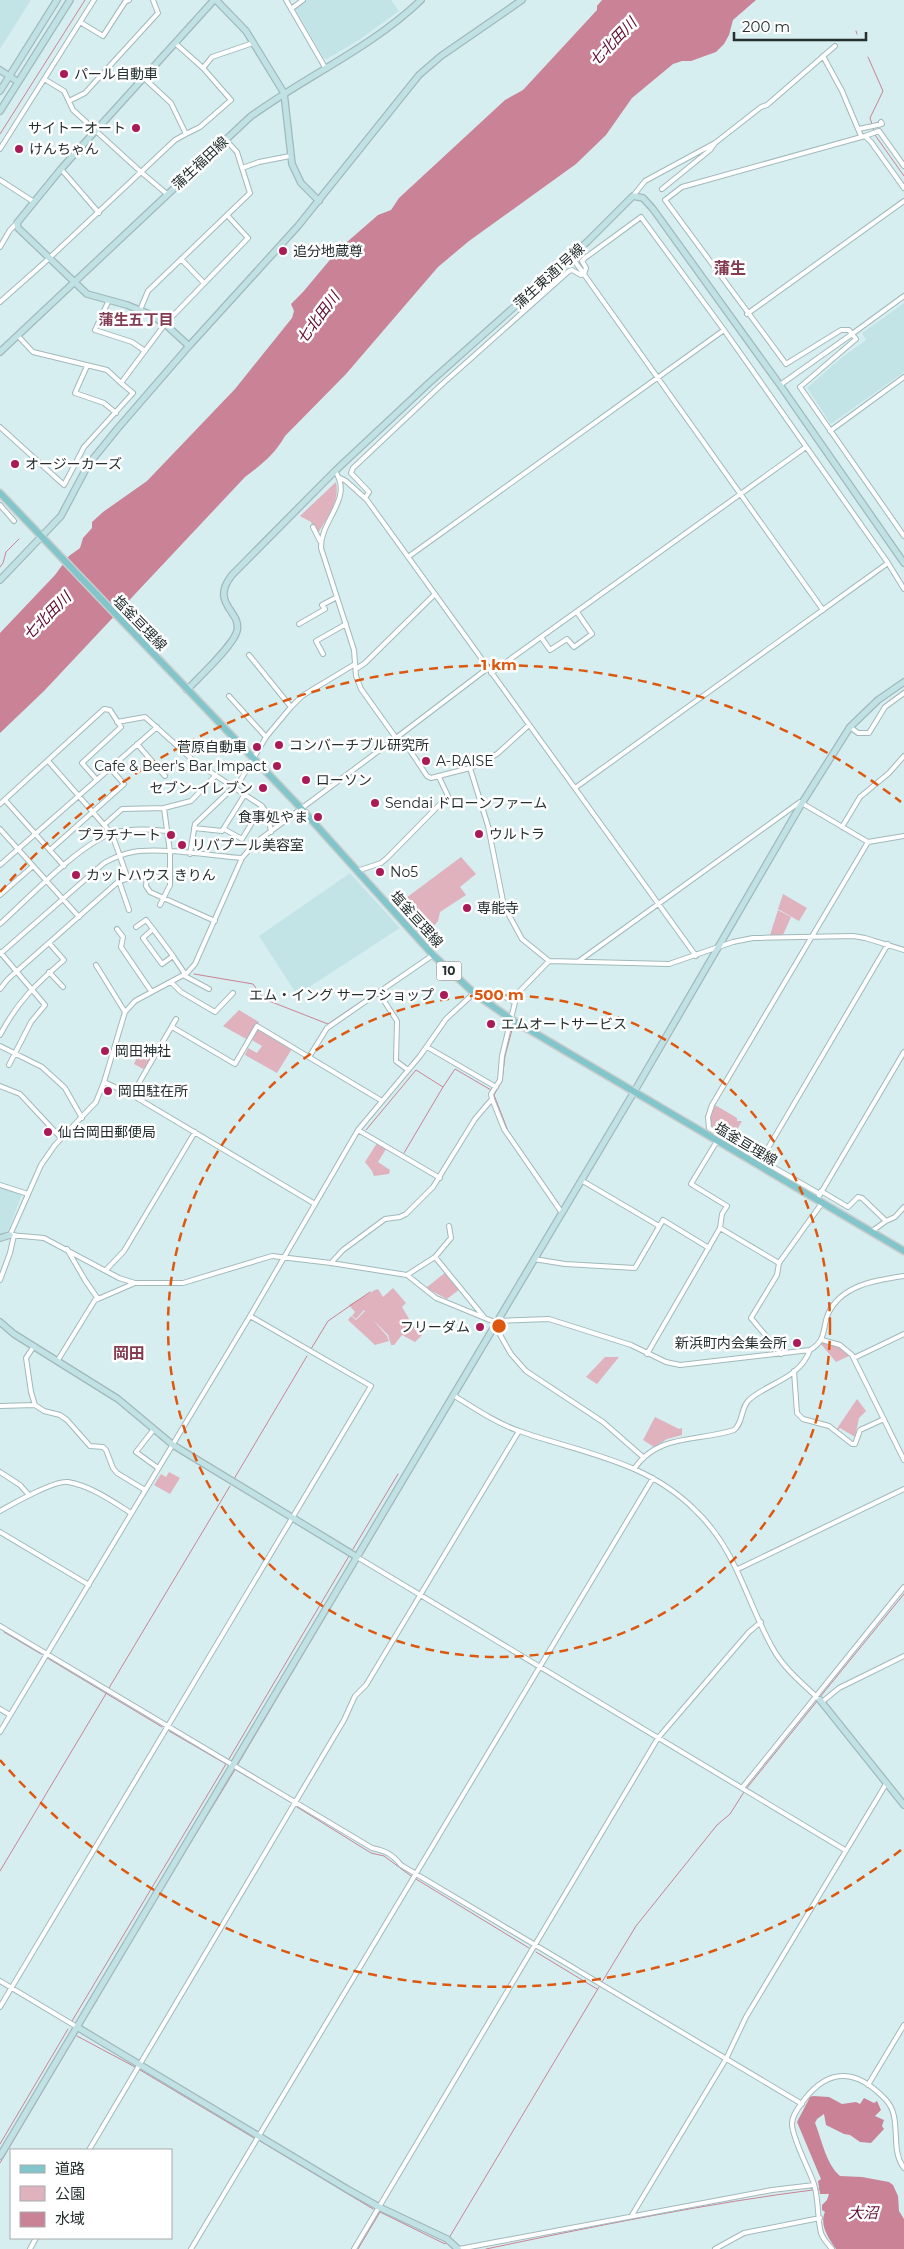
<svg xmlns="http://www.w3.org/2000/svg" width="904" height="2249" font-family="Montserrat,'Noto Sans JP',sans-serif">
  <rect width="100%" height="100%" fill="#d6eef0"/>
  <!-- built -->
  <path fill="#c3e4e7" d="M0,0H31L0,49Z
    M307,0H391L399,11L359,40L327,59L324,58L295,9Z
    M904,303V372L831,424L807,388L841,358L866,340L862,333Z
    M350,873L400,928L297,995L259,936Z
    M0,1187L22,1194L8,1231L0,1234Z"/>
  <!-- green -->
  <path fill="#dfb2bd" d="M336,482C340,503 327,517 317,535L311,522L300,516Z
    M461,857L476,874L460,887L466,895L440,912L438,921L434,926L418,915L406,898Z
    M783,894L807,908L799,921L778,909Z
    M778,910L791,917L783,935H770Z
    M239,1010L259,1022L248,1040L223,1026Z
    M259,1028L293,1047L277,1073L245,1055L248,1048L257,1053L262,1046L252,1040Z
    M142,1046L155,1053L145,1070L134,1064Z
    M715,1105L737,1118V1121H742L731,1140L711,1127V1116Z
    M377,1143L386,1149L378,1162L390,1170L389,1174L374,1176L372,1171L365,1162Z
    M446,1272L460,1289L447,1299L426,1288Z
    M393,1288L406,1303L402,1307L412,1324L422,1335L415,1342L402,1335L394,1345H391L388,1335L372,1319L387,1336L389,1341L375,1345L348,1320L351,1316L356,1320L365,1311L364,1310L356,1319L352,1316L355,1312L349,1305L375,1290L378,1289L383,1297Z
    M824,1342L841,1348L851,1355L836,1362L821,1344Z
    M605,1357H619L597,1384L586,1377Z
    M857,1399L866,1411L859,1418L855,1437L840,1428L837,1431L836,1430Z
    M655,1417L679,1429L682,1428V1435L667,1439L654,1447L643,1440Z
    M169,1472L180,1478L170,1494L154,1485L161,1474L166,1477Z"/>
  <!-- water -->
  <path fill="#ca8396" d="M602,0H756L733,20L729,35L724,44L716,52L691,61H682L673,64L632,98L606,135L576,164L469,241L438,267L346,374L285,436C275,454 261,465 245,477L44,691L0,733V633L55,575L69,556L80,548L83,538L92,528V522L103,512L147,481L235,389L292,318L294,311L291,304L303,292L339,249L378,215L391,210L399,198L505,100L523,90L597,10V6Z
    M813,2096L829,2097L842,2104L856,2102L860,2104L864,2098L874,2103L877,2101L881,2110L875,2116L884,2120L882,2126L884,2129L871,2143L860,2142L850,2135L844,2134L826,2125L824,2114L817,2119L815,2123C822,2140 826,2164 840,2176L862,2177L889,2182L893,2185L898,2196L899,2211L904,2219V2249H836C829,2239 819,2225 825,2212L822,2210V2205L827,2200L829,2194H820L818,2181L821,2179L797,2122L810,2097Z"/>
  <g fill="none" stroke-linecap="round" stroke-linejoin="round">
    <!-- stream -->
    <path stroke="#ca8396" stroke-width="1" d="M856,31L857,34
      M868,57L883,91L870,118L872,124
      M873,128L875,135L904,176
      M0,134L85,0
      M0,567L3,563L6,552L19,539
      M194,974L253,984L264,999L328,1024L397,977
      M513,1026L505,1056L502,1081L494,1095L508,1131L558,1203
      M366,1130L416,1070L443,1087L455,1069L491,1090
      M404,1153L443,1087
      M311,1349L328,1321L370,1292
      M234,1479L307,1356
      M353,1549L398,1474
      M362,1555L411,1472
      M4,1632L41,1654
      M49,1659L162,1727
      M109,1688L230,1486
      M820,1697L904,1594
      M169,1731L226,1764
      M229,1759L349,1556
      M238,1764L358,1561
      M236,1770L292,1803
      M746,1789L818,1700
      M297,1807L371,1853L384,1856L411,1876
      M0,1871L107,1692
      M416,1879L529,1948
      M152,1906L236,1768
      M536,1952L597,1989
      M602,1982L636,1926L717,1825L730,1814L744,1792
      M72,2021L226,1764
      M81,2026L97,2000
      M77,2036L135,2067
      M140,2070L254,2138
      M260,2141L373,2209
      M0,2144L68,2029
      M0,2163L77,2033
      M449,2238L599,1987
      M358,2249L380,2212L445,2244L447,2241
      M486,2249C596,2226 708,2203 820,2189"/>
    <!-- street casing -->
    <g stroke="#a2b9bb" stroke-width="6">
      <path id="street" d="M286,0L326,69
        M291,9L303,0
        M80,22L103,36L125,2L129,0
        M823,56L842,91L861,136
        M203,68L212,57L253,43
        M144,78L171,103L186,134L200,127L231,100L203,68L175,43
        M69,101L85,93L158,13L153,0
        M859,129L882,124L881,122
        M865,136L879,131L904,166
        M225,139L237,152L242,168
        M0,149L94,0
        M61,169L99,213
        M0,180L34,202
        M662,189L710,150L715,143
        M167,194L141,172L175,140L186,134
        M633,196L645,181L715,143L761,107L767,105L835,46
        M0,247L10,230L17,223
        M571,256L823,610
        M181,259L203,282
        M904,296L852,334L856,339L800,387L904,536
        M109,300L95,330L132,342L145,351
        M0,302L44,263L141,172L73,110L64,91L44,79
        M140,310L148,291L250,193L242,168L259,162L290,156
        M747,314L904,201
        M18,336L33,352L107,370L121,383
        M87,366L75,393L104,403L116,413
        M780,385L852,334L849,330H841L786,364L665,200L682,187L865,136L871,142L904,188
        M0,427L64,485L84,447L133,393L121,383L165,324L248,238L227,215
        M830,431L904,377
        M335,471C354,499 320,520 321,548L354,650L356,676L361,689L396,738L488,668
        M340,478L346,481L367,500L696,956
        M365,498L369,492L351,473L353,468L440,386L569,271L572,270L581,275L584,274L586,268L582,261L585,258L641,217L724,330L888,563L904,589
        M0,505L14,521
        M313,527L320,541
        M408,557L724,330
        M299,624L325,609L322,605L337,597
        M541,637L550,650L567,639L574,647L592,634L577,612
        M323,654L316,641L346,624
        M249,655L291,707
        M356,669L365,663L435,594
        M491,673L806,447
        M229,696L266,737
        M117,722L145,717L194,761L262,806L268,815L271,832
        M850,727L858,733H869L885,707L904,693
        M137,744L165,776
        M49,762L112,834L128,879
        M470,768L488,826L504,906L522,939L549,961L669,964L733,942L753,938L853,936L865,938L904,950
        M575,788L888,563
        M5,800L64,866
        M0,804L104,709L110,710L121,727L82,763L97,780
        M104,825L122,809L164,808
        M842,827L860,797L889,773L904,756
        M194,828L222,831L245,794
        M0,829L79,917
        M224,829L242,839L262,806
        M50,850L124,784L110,768
        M190,854L195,824L240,781L266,737L291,707L302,696L355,664
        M0,865L157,727
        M357,871L381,863L387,858L448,796L439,777
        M147,876L146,886L150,892L215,921
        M119,881L129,910
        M0,895L33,866
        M160,905L170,885V852L164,808L191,801L216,775
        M0,924C28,899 79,844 113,833C130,828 148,829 166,831
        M136,927L146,920L153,929
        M117,929L123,937L121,947L151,991
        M0,952L45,1005L31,1022L9,1065
        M0,954L104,863C113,858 122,854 133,852C161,847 213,856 242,858
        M173,956L153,929L143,938L162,964L173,956L185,974
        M549,961L517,994L502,1056L500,1080L491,1094L492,1099L504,1129L562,1213
        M579,961L800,802L868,842
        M96,965L125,1012
        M49,972L63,987
        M183,975L209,989
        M171,982L181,992L215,1012L233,993
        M0,989L8,979L119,881L138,876L170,877
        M496,992L514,1002
        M379,993L397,1021L396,1061L408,1070
        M172,1027L235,1064L257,1026L382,1101
        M0,1035C18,1001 35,985 64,960L49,943
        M0,1046L42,1067L65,1088L82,1118
        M427,1047L496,1087
        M309,1057L327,1028L433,955
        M104,1082L132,1095L315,1204
        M0,1086L20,1094L61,1138
        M132,1095L176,1019
        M358,1130L440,1178
        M761,1160L709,1128L708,1117L712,1105L868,842L904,836
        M581,1180L659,1226
        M0,1185L28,1194
        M821,1191L848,1207L858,1197L862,1198L886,1221L871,1232
        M820,1194L761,1160L888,944
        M819,1196L904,1052
        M886,1221L895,1217L904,1207
        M720,1228L779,1263
        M435,1257L484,1317
        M534,1259L565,1264L635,1268L663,1220L709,1248
        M331,1263L343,1250L385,1219L400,1217L406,1214L433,1187L475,1119L492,1099
        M106,1270L124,1251L195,1132
        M407,1275L435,1257L451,1238L449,1226
        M0,1280L10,1253L14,1235
        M98,1299L135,1283
        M498,1321L549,1319L631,1345L666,1362L680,1365L810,1350C827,1340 822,1329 828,1314C841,1285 876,1280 904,1276
        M497,1323L436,1298L407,1275L331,1263L272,1256L183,1283H135L119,1278L44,1238L10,1235L41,1165L55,1145L96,1102L104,1082L125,1012L135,1001L187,973L195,964L242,858L255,843L396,738L403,740L427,776L431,778L470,768L497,754L529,725
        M495,1326L511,1354L526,1371L603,1422L643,1457
        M822,1340L840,1345L852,1355L904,1460
        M34,1346L26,1358L31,1392L35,1405
        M647,1354L720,1228L722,1214L727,1206L691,1184L717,1141
        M781,1354L751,1318L777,1275L779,1263L822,1203
        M854,1358L904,1334
        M58,1360L95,1300L98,1299L85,1280L67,1249
        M794,1371L797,1413L803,1419L829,1426L852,1444H855L860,1430L884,1419
        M453,1395C474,1408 496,1423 519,1431C582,1453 648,1461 697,1512C737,1551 746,1600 772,1647C783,1668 803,1684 820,1700
        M0,1406L35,1405L44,1411L60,1415L67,1420L90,1446L103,1447L106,1450L113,1468L117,1473L145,1490
        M154,1429L136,1452L158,1468
        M634,1469C658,1433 698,1442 734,1430C744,1422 740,1407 750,1399C770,1382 799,1379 810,1350
        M0,1472L20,1485L28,1494
        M0,1511C12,1504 55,1480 68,1482C91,1486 112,1501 131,1513
        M0,1532L89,1585
        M357,1557L845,1850
        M738,1569L904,1489
        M0,1626L372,1848C386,1851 392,1854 401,1865L802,2104
        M822,1702L839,1688L904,1656
        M0,1709L10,1715
        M0,1732L250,1316L358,1130L420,1056L446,1019L474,993
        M742,1788L904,1587
        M0,1981L77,2027
        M0,2007L371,1386L250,1316
        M868,2085L904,2025
        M89,2150L344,1720L355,1696L366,1685L519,1431
        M632,2215L726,2059L746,2017L886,1784
        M30,2249L36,2238
        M191,2249L653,1478
        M354,2249L658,1738L749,1632L761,1622
        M459,2249L772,2190L814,2185
        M715,2249L744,2233L820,2218
        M832,2249C828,2244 823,2239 821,2233C817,2218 819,2200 814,2184C809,2169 792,2138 792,2124C792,2115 799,2107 804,2100C830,2066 858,2070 886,2100C903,2118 889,2149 904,2168"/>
    </g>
    <!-- secondary casing -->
    <g stroke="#a2b9bb" stroke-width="8">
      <path id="secondary" d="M216,0L246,31L284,93L292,164L301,183L319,201
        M0,70L18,82
        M0,91L57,0
        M0,111L70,0
        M189,346L165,324L149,314L127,305L87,294L18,228L17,223L61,169L214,0
        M0,352L250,117C306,76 371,48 421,0
        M0,580L61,516L88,465L118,428L189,346L298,226L419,75L441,56L522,0
        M187,690C199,677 233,646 237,631C242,611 209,604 232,575L335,471L429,383L587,242L633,196L643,198L653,209L780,385L904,563
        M0,1238L10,1235
        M0,1322L14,1334L118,1399L173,1445L357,1557
        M820,1700L904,1805
        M77,2027L347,2189L379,2207L447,2239L458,2249
        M0,2156L634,1092L802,803L850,727L878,700L904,682"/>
    </g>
    <!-- primary casing -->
    <g stroke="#cbcdcd" stroke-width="9">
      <path id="primary" d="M0,493L298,805L433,955L474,993L511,1019L904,1251"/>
    </g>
    <!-- street -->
    <use href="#street" stroke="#fff" stroke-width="4"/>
    <!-- secondary -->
    <use href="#secondary" stroke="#c0e2e5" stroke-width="5.5"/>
    <!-- primary -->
    <use href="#primary" stroke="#82c6cb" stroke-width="6"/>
  </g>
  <!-- distance rings -->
  <g fill="none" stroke="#de570e" stroke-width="2.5" stroke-dasharray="9 6">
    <circle cx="499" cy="1326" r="331"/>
    <path d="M901 1850A661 661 0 0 1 0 1760M0 892A661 661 0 0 1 901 802"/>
  </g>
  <!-- markers -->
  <g fill="#aa1a57" stroke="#fff" stroke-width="2">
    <circle cx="64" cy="74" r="5"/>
    <circle cx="136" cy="128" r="5"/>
    <circle cx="19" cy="149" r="5"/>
    <circle cx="283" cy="251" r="5"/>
    <circle cx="15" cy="464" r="5"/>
    <circle cx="279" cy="745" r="5"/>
    <circle cx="257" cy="747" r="5"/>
    <circle cx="426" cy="761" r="5"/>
    <circle cx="277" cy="766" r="5"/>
    <circle cx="306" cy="780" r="5"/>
    <circle cx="263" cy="788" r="5"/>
    <circle cx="375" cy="803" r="5"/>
    <circle cx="318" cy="817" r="5"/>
    <circle cx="479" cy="834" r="5"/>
    <circle cx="171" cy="835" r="5"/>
    <circle cx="182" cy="845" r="5"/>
    <circle cx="380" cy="872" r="5"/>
    <circle cx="76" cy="875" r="5"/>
    <circle cx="467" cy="908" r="5"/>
    <circle cx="444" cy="995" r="5"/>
    <circle cx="491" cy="1024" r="5"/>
    <circle cx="105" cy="1051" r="5"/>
    <circle cx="108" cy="1091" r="5"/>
    <circle cx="48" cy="1132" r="5"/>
    <circle cx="480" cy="1327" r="5"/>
    <circle cx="797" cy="1343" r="5"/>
  </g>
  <g text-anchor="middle" stroke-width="5" stroke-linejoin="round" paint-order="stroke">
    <!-- shield labels -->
    <rect fill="#fff" stroke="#666d6d" stroke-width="1" x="436.5" y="961.5" width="25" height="19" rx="4"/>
    <g font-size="12" font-weight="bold" fill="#252f2f">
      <text x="449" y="975">10</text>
    </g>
    <!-- poi labels -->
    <g font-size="14" fill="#252f2f" stroke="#fff" text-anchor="start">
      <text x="74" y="79">パール自動車</text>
      <text x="126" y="133" text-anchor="end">サイトーオート</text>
      <text x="29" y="154">けんちゃん</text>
      <text x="293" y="256">追分地蔵尊</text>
      <text x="25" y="469">オージーカーズ</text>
      <text x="289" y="750">コンバーチブル研究所</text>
      <text x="247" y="752" text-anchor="end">菅原自動車</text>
      <text x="436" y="766">A-RAISE</text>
      <text x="267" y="771" text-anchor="end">Cafe &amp; Beer's Bar Impact</text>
      <text x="316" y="785">ローソン</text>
      <text x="253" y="793" text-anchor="end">セブン-イレブン</text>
      <text x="385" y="808">Sendai ドローンファーム</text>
      <text x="308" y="822" text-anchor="end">食事処やま</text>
      <text x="489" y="839">ウルトラ</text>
      <text x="161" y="840" text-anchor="end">プラチナート</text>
      <text x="192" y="850">リバプール美容室</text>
      <text x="390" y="877">No5</text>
      <text x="86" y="880">カットハウス きりん</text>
      <text x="477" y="913">専能寺</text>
      <text x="434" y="1000" text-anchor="end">エム・イング サーフショップ</text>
      <text x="501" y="1029">エムオートサービス</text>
      <text x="115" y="1056">岡田神社</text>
      <text x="118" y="1096">岡田駐在所</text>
      <text x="58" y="1137">仙台岡田郵便局</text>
      <text x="470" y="1332" text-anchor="end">フリーダム</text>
      <text x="787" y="1348" text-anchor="end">新浜町内会集会所</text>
    </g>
    <!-- street labels -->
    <g font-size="14" fill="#252f2f" stroke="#fff">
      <text transform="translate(200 163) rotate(-43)" y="5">蒲生福田線</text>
      <text transform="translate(549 276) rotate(-42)" y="5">蒲生東通1号線</text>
      <text transform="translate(140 623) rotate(46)" y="5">塩釜亘理線</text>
      <text transform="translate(417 919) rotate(48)" y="5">塩釜亘理線</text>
      <text transform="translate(746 1144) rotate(31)" y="5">塩釜亘理線</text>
    </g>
    <!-- water labels -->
    <g font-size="15" font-style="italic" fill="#60092e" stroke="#fff">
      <text transform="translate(613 42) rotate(-46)" y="5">七北田川</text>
      <text transform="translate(318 318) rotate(-53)" y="5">七北田川</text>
      <text transform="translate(47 616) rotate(-45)" y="5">七北田川</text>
      <text x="863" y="2218">大沼</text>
    </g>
    <!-- neighbourhood labels -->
    <g font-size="15" font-weight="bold" fill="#823b51" stroke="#fff">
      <text x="136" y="325">蒲生五丁目</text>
    </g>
    <!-- quarter labels -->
    <g font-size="16" font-weight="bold" fill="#823b51" stroke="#fff">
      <text x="730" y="274">蒲生</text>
      <text x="129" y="1359">岡田</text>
    </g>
  </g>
  <circle cx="499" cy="1326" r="8" fill="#de570e" stroke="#fff" stroke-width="2.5"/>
  <g font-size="15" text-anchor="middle" font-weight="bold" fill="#de570e" stroke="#fff" stroke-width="5" stroke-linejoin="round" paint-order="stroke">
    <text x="499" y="670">1 km</text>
    <text x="499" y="1000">500 m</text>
  </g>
  <!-- legend -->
  <rect x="10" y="2149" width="162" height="90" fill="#ffffff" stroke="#a8acac"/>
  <rect x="20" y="2165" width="25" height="8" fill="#82c6cb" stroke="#a8acac"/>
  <text x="55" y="2174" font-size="15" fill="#252f2f">道路</text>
  <rect x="20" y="2186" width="25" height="15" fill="#dfb2bd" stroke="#a8acac"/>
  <text x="55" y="2199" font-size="15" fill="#252f2f">公園</text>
  <rect x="20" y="2212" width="25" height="15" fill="#ca8396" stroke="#a8acac"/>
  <text x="55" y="2224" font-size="15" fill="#252f2f">水域</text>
  <!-- scale -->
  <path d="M734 32v8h132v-8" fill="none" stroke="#252f2f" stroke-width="2.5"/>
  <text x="742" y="32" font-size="15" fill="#252f2f" stroke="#ffffff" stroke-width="4" paint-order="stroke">200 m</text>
</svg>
